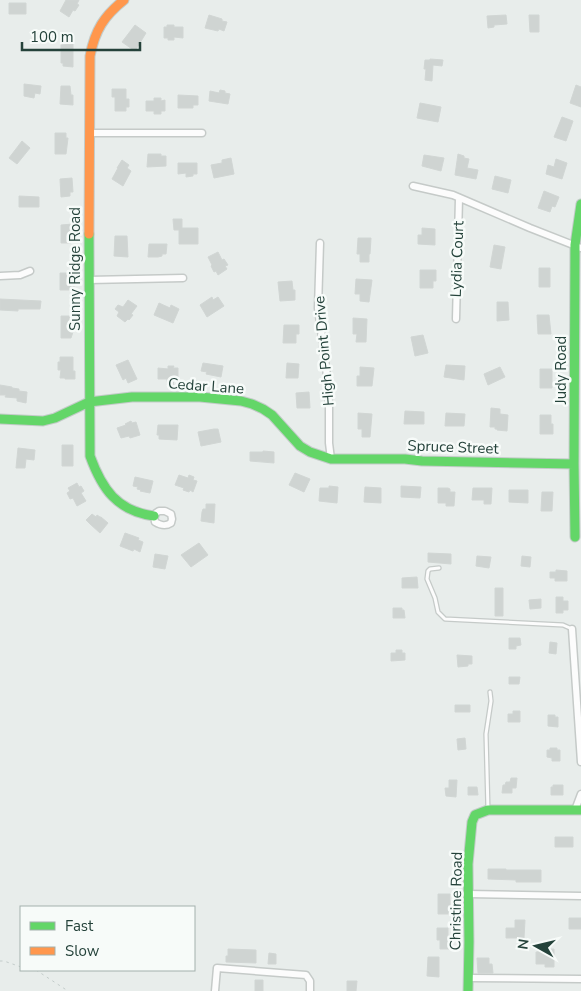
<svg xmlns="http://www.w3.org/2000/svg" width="581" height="991" font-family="'Nunito Sans',sans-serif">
  <rect width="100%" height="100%" fill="#e8edeb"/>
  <!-- building -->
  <path fill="#cfd4d2" stroke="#d1d6d4" d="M66,0H79L77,4L79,5L75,11L73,10L69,17L60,11Z
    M9,3H26V14H9Z
    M209,15L222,19V21L227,22L224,31L219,29L218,31L205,28Z
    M506,15L507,24L494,25V27L488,28L487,16Z
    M529,15H539V32H530Z
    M135,25L146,33L135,51L122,42Z
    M167,25H174V27H183V38L174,37V40H168V38H164V27H167Z
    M73,44V67L63,66V63H61V45Z
    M430,59L443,60L442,66L433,65L432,81L425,80L426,69H424L425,60H430Z
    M24,84L41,86L40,94L35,93L34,98L24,96Z
    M576,85L581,87V107L570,103Z
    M61,86H70L71,95H73V105L60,104Z
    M112,89H126V99H129V107H126V111H115V97H112Z
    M220,90L225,91V93L230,94L228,104L209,101L210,91L219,93Z
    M178,95L198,96V105H193V108H178Z
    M154,98H161V101L165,100V111H161V114H154V111H146V101H154Z
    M420,103L441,107L438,122L417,118Z
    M562,117L573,121L566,141L554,137Z
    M55,133H66V138H68L66,154H55Z
    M22,141L30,148L17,164L9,158Z
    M148,154H161V156H166V166L147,167Z
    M458,154L464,156V158L469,159L467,168L478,170L476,179L455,175Z
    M424,155L444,158L441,171L422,166Z
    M231,158L234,174L214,178L211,165L222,163V160Z
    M556,159L567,163L562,179L546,174L548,165L554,167Z
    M122,160L129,165L127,168L131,171L123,186L112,179L118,168H117Z
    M178,163H197V174H193V176L186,177V173L178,174Z
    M495,176L511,180L508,193L492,189Z
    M72,178L73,192H70V196L61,197L60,179Z
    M544,191L559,197L555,207L552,206L550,212L538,208Z
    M19,196L39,197V207H19Z
    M173,219H182V228H198V244H179V230H174Z
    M73,224L74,234H73V237H71V243H61V225Z
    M422,228L435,229V245L418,244V235H422Z
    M115,236H127L128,257L114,256Z
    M358,238H371L370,254H369V262H360V254H357Z
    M149,244H167L166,254H162V256L158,257H148Z
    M494,245L505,247L501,269L490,267Z
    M218,252L222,260L224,259L228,265L225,266L227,269L218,275L216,271L214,272L211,266L212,265L208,257Z
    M539,268H550V287H539Z
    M420,270H436V281H433V288H420Z
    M60,273H71V280L74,283V290H60Z
    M356,279L372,280L369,302L360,301V294H355Z
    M292,281L293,290H295V300L280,301L278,282Z
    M212,297L213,300L218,297L224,306L207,317L200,305Z
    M0,299L41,301L40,309H18V311L0,310Z
    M128,300L137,306L131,314L133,315L129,320L128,319L125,322L117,316L119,312L115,309L118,305L123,307Z
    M497,302H508L509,320L497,321Z
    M159,303L170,308L171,305L179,309L173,323L154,315Z
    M537,315H549L551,334H538Z
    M61,316H72L73,332L71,338H61Z
    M353,318L367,319L366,342H356L357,334H353Z
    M284,325H299V334H296V343H283Z
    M423,335L428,353L415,356L411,337Z
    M60,357H73V371H75V379H65V378H60L61,370H58V362H60Z
    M128,360L137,379L128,383L126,378L123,380L116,365Z
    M203,363L223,366L221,377L206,374L207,372L201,371Z
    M287,363L299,364L298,378H286Z
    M446,365L465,366L464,380L444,377Z
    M168,366H174L173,368H178V379H174L173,385H167V379H158V368L168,369Z
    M360,367L374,368L372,386H357V376H360Z
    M500,367L505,377L488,385L484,374Z
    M540,369H552V388H540Z
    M0,385L12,387V388L19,389V391L27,392L26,403L17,401V398L5,397L6,395H0Z
    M309,392L310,408H297L296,393Z
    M491,408L500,409V414L508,415L507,431L497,430V429H495V427H490Z
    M405,411L424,412V424H404Z
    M358,413L372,414L370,437H362V429H358Z
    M446,413L465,414L464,426H445Z
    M540,415H551V424H553V434H540Z
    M131,421L132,423L136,422L140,435L130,438L129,436L121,438L117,428L126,425L125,424Z
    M158,425H178L177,440L159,439V435H157Z
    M214,429H218L221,442L201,446L198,432Z
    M62,445H73V466H62Z
    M18,448L35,450L34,460L26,459L25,468H16Z
    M263,451L274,452V463L250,461V452H263Z
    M295,473L310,479L304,492L289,485Z
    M179,475L188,478L189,475L194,477L193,480L197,481L193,492L190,490L189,492L183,490L184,488L175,485Z
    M135,477L153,481L150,493L140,491L141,490L137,489L138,487L133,486Z
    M77,483L79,487L81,486L84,491L81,493L86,501L77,506L73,498L70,499L67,493L70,491L68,488Z
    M329,486L338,487L337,503L319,501L320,488H329Z
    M401,486L421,487L420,498L401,497Z
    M365,487L381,488V503L364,502Z
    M438,488H448L450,489V492H455L454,506H446V503H438Z
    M473,488H492L491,504H484V500H472Z
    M509,490H528V503L509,502Z
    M542,492H553L552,511H541Z
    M206,504H215L214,523L201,521L202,512L203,509H206Z
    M92,514L96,517L97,515L100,517H101L108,523L100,533L90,524L86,520Z
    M125,533L139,538L138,540L143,542L140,552L134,549L133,551L120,546Z
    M199,543L208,555L191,567L181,555Z
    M428,553L451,554V564L428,562Z
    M155,554L168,556L165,569L153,567Z
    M477,556L491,557L489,568L476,566Z
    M522,556L531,557L530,567L521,566Z
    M556,570L567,571V581H555V578H550V572H556Z
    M417,577L418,588H402V578Z
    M495,588H503V616H495Z
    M556,597H563V601H568V610H563V613H556Z
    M541,599V608L530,609L529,600Z
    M393,608H402V610H404L405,618H393Z
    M509,638H520L521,645L516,646V649H509Z
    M550,642L557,643L556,654L549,653Z
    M396,650H402V653H405V660L391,661V653H396Z
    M457,655L472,656V664H468V666L458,667Z
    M509,677H520L519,684H509Z
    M455,705H470V712H455Z
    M513,711H520V722H508V714H513Z
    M548,715H555V717H558V727L548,726Z
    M465,738L466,749L458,750L457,739Z
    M550,748H557V750H560V761H552V758L547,757V750H550Z
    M511,778H517L516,788H512V793H502L503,785H505L506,782H510Z
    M449,780H457L456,797L446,796L445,788H449Z
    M553,785H563V795H551V787H553Z
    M468,787H477L478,795H468Z
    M555,837H573V847H555Z
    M488,869H506V870H541V882H516V880L488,879Z
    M438,894H450V914H438Z
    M569,918H581V929H569Z
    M515,920H525L524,938H506V928H515Z
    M437,928H448V936H450V949H440V940H437Z
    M228,949L256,950V963L226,962V956H228Z
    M538,949H554V967H545V964H536V952H538Z
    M269,953L276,954V964H268Z
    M428,957H439V977L427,976Z
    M477,958H489V964H492L493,973H478Z
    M255,980H263V991H255Z
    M347,981H357L356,991H347Z"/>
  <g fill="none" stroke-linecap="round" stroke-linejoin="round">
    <!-- lane casing -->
    <g stroke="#c5cac8" stroke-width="5.5">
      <path id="lane" d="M439,568L430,569L428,571L427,579L435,598L438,612L445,619L563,625L572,629
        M488,810L486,734L491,701L490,692"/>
    </g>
    <!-- street casing -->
    <g stroke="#c5cac8" stroke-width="9">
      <path id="street" d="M90,133H202
        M413,186L453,195L530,228L581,248
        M320,243L318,308L328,383L329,404V443L331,459
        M0,276L20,275L30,271
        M89,280L183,278
        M456,319L459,198
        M159,511H165L171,514L172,519L171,523C165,527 160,525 155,522L154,516L156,513Z
        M572,629L581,762
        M575,810L581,794
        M469,894L581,896
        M469,978L581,979
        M215,991L217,968L306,975L310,981V991"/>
    </g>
    <!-- fast casing -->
    <g stroke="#c3cbc8" stroke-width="11">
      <path id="fast" d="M89,234L90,456C102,489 117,511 154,516
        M0,419L43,421L55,418L89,402L132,397H200L241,401L252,404L263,409L272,415L300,446L310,452L331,459H405L422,461L574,464
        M575,537L574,464L575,245L581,204
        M468,991L469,942L468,864L472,822L475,815L488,810H581"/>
    </g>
    <!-- slow casing -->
    <g stroke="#c3cbc8" stroke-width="11">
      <path id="slow" d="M89,234L90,56C95,30 104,16 124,0"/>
    </g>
    <!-- path -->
    <path stroke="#c3ccca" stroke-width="1" stroke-dasharray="2.5 4" stroke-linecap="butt" d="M0,961H4L21,967
      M36,970L68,991"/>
    <!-- lane -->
    <use href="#lane" stroke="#fcfcfc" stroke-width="3"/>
    <!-- street -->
    <use href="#street" stroke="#fcfcfc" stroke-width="6"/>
    <!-- fast -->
    <use href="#fast" stroke="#63d668" stroke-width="9"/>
    <!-- slow -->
    <use href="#slow" stroke="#ff974d" stroke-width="9"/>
  </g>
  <g text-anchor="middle" stroke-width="5" stroke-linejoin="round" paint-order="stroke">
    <!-- street labels -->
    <g font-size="15" fill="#24423a" stroke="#f7fbf9">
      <text transform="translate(457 259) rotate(-88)" y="5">Lydia Court</text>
      <text transform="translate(75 269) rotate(-90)" y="5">Sunny Ridge Road</text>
      <text transform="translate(324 351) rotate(-95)" y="5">High Point Drive</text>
      <text transform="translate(561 370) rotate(-90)" y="5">Judy Road</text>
      <text transform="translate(206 386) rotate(4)" y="5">Cedar Lane</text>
      <text transform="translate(453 447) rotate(2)" y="5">Spruce Street</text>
      <text transform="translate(456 901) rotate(-89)" y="5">Christine Road</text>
    </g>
  </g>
  <!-- legend -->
  <rect x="20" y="906" width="175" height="65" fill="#f7fbf9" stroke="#a3b1ad"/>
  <rect x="30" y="922" width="25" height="8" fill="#63d668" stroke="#a3b1ad"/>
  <text x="65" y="931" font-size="15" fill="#24423a">Fast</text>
  <rect x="30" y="947" width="25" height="8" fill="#ff974d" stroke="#a3b1ad"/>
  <text x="65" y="956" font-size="15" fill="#24423a">Slow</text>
  <!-- north arrow -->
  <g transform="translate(536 946) rotate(278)" stroke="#f7fbf9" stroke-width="4" paint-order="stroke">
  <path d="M0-4L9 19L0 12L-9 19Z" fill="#24423a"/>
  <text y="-8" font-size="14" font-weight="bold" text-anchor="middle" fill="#24423a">N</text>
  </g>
  <!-- scale -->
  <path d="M22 42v8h118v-8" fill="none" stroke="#24423a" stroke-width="2.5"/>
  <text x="30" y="42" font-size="15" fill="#24423a" stroke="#f7fbf9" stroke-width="4" paint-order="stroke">100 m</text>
</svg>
